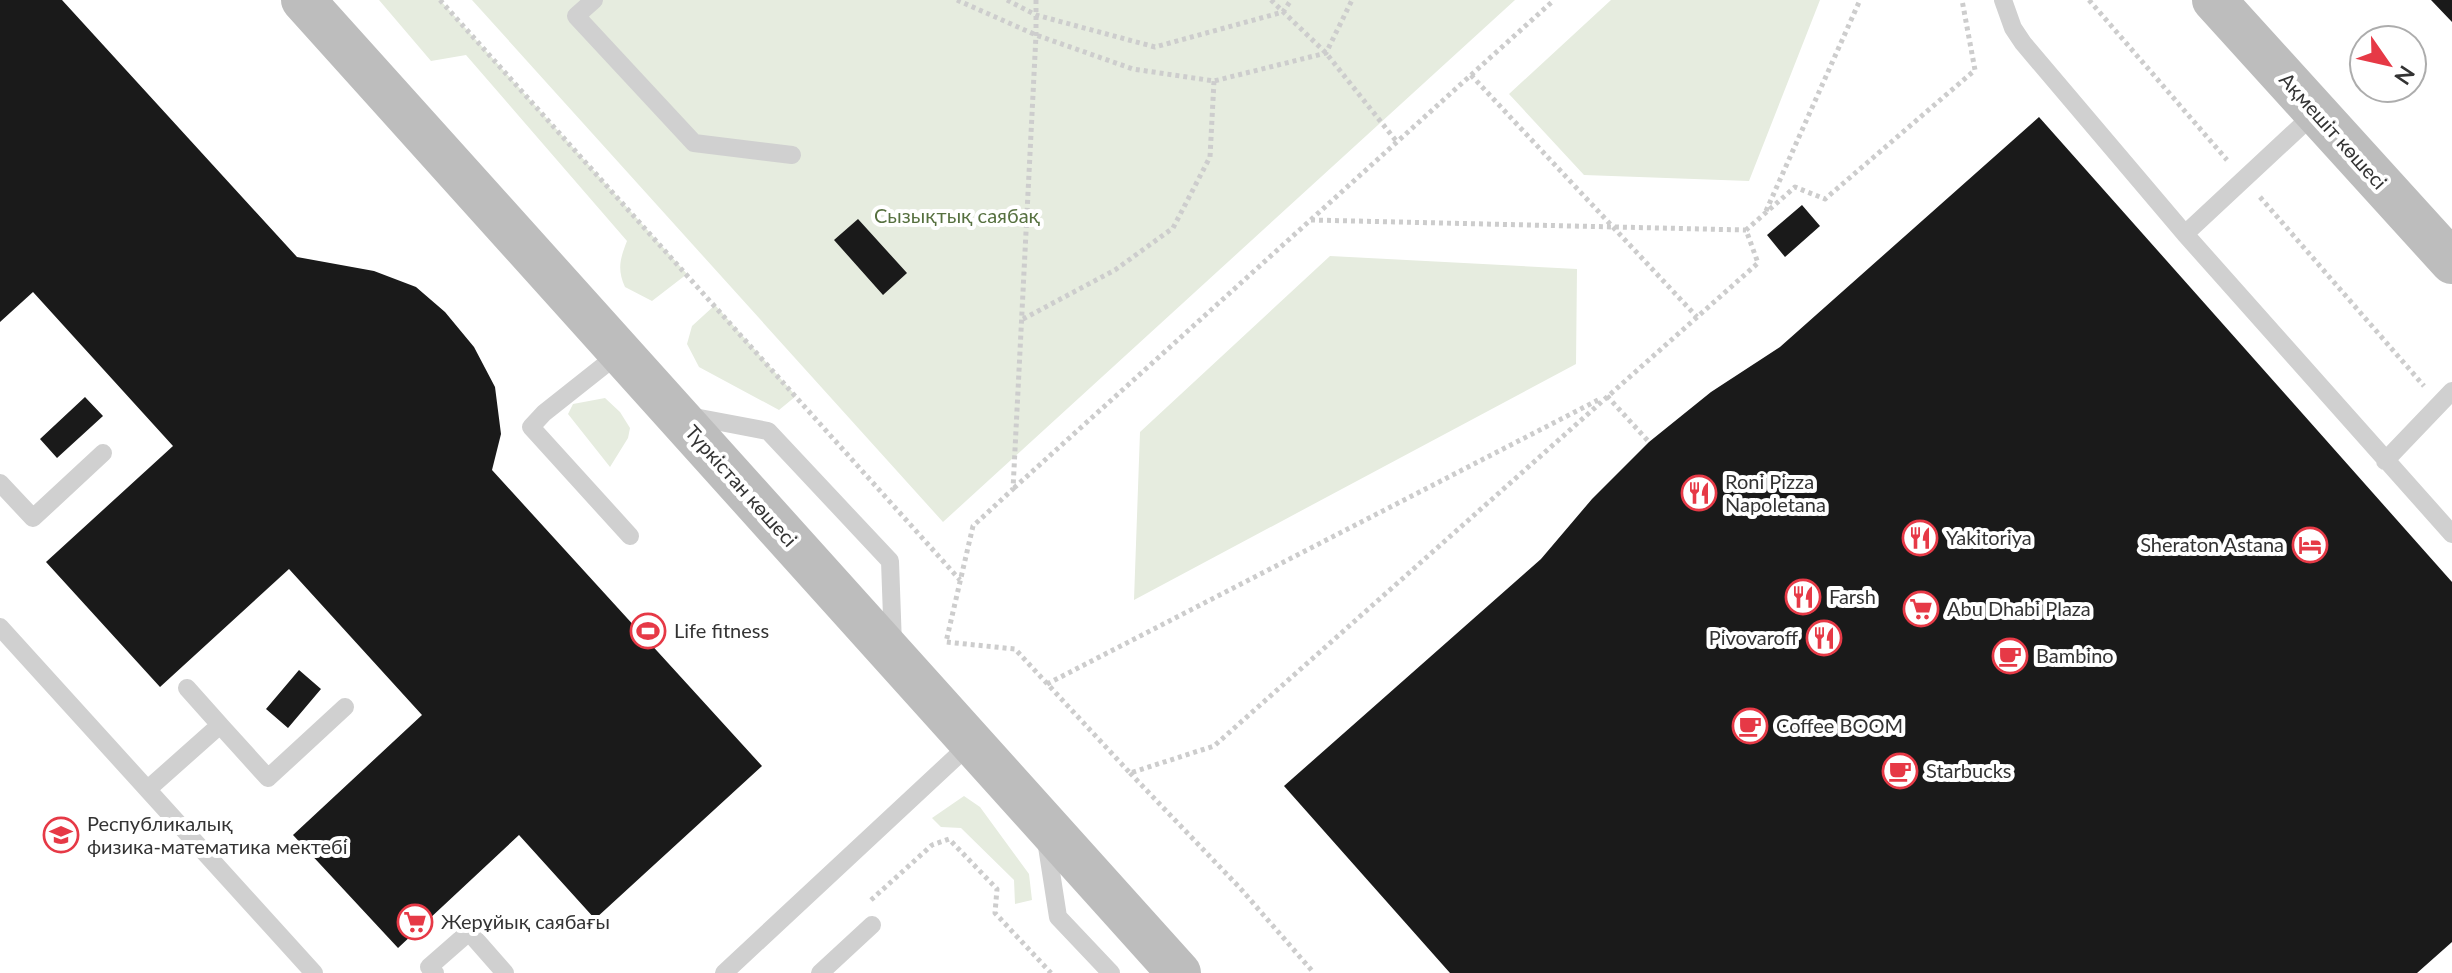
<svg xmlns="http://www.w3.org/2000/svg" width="2452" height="973" font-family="Lato,sans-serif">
  <rect width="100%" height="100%" fill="#fff"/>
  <!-- green -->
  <path fill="#e6ecdf" d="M379,0H440L687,274L652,301L625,287C617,269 620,259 627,241L466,55L431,61Z
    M472,0H1515L943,522Z
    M1611,0H1820L1749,181L1584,175L1509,94Z
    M1330,256L1577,269L1576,364L1134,600L1140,432Z
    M715,305L796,396L779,410L699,367L687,344L692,326Z
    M605,398L620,412L630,428L628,438L610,467L568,414L573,404Z
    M964,796L980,807L1029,874L1032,900L1015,904L1014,880L961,828L941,827L932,818Z"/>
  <!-- building -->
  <path fill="#1a1a1a" d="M0,0H62L297,257L374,271L416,287L445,312L474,347L495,387L501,434L492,470L762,766L595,919L519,835L398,948L293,835L422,715L289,569L160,687L46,562L173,446L33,292L0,322Z
    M2431,0H2452V22Z
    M2039,117L2452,582V942L2417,973H1450L1284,786L1541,559L1592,499L1649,442L1711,392L1780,347Z
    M1802,205L1820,226L1785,257L1767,235Z
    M858,219L907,273L883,295L834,240Z
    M85,397L103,416L57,458L40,439Z
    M299,670L321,689L288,728L266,709Z"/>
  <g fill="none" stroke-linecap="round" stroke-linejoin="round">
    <!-- path -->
    <path stroke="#cdcdcd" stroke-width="5" stroke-dasharray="4 4" stroke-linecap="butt" d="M440,0L960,580
      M957,0L1036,35L1133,69L1214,81L1326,53L1352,0
      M1007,0L1036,15L1155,47L1283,12L1291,0
      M1036,0V35L1013,489L973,526L946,642L1015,649L1130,773L1214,746L1758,263L1746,230L1795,187L1825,199L1975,70L1962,0
      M1271,0L1326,53L1397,142
      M2089,0L2227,160
      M1471,75L1697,317
      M2260,197L2424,386
      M1766,211L1860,0
      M1311,220L1746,230
      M1023,319L1115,270L1173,228L1210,157L1214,81
      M1607,396L1649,442
      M1014,488L1554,0
      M1047,684L1598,400
      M1130,773L1240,888L1314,973
      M871,900L932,845L949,839L997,889L995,913L1051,973"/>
    <!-- lane -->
    <path stroke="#d0d0d0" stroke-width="18" d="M594,0L576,16L694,143L792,155
      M2003,0L2013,28L2023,43L2185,234L2452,534
      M2185,234L2316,112
      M621,352L544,413L531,427L630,536
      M689,416L768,431L890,561L893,645
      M2385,461L2452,391
      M0,483L33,518L103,453
      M0,627L314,973
      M220,725L268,778L345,707
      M148,789L220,725L187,688
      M1046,840L1058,917L1111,973
      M435,973L429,967L469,932L505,973
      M724,973L971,743
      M820,973L872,925"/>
    <!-- secondary -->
    <path stroke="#bdbdbd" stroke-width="44" d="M303,0L1179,973
      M2214,0L2452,262"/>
  </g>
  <!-- icons -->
  <defs>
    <g id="restaurant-ring" transform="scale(1.8)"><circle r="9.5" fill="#fff" stroke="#e63946" stroke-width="1.5"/><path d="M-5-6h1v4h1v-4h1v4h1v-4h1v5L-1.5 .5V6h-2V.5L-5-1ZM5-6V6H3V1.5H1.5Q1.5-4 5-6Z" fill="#e63946"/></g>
    <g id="hotel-ring" transform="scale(1.8)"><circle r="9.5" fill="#fff" stroke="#e63946" stroke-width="1.5"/><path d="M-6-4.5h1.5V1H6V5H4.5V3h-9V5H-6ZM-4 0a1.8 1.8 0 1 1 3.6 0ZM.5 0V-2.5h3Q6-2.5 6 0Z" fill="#e63946"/></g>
    <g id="supermarket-ring" transform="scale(1.8)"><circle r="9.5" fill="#fff" stroke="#e63946" stroke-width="1.5"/><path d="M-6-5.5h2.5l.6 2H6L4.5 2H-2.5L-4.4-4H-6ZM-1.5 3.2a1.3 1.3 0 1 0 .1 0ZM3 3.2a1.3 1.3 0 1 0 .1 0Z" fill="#e63946"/></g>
    <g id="stadium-ring" transform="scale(1.8)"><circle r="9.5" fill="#fff" stroke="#e63946" stroke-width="1.5"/><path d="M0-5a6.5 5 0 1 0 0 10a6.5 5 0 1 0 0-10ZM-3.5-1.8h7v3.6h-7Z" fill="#e63946"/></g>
    <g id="cafe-ring" transform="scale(1.8)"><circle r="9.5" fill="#fff" stroke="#e63946" stroke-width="1.5"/><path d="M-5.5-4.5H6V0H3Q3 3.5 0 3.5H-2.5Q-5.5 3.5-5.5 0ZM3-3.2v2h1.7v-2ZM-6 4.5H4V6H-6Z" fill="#e63946"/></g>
    <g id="school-ring" transform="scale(1.8)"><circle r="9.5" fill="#fff" stroke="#e63946" stroke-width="1.5"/><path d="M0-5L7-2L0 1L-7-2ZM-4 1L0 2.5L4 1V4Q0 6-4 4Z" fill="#e63946"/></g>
  </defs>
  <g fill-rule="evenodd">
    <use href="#restaurant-ring" x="1699" y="493"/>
    <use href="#restaurant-ring" x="1920" y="538"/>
    <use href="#hotel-ring" x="2310" y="545"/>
    <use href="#restaurant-ring" x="1803" y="597"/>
    <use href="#supermarket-ring" x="1921" y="609"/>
    <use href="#stadium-ring" x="648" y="631"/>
    <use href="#restaurant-ring" x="1824" y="638"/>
    <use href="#cafe-ring" x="2010" y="656"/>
    <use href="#cafe-ring" x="1750" y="726"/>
    <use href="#cafe-ring" x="1900" y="771"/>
    <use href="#school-ring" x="61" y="835"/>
    <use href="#supermarket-ring" x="415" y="922"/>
  </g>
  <g text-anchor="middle" stroke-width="8" stroke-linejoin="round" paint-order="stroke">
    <!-- street labels -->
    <g font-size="20" fill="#333" stroke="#fff">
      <text transform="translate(2333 131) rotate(48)" y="7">Ақмешіт көшесі</text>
      <text transform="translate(741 486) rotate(48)" y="7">Түркістан көшесі</text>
    </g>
    <!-- park labels -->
    <g font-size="20" fill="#56703f" stroke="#fff">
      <text x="957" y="223">Сызықтық саябақ</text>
    </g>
    <!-- poi labels -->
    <g font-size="20" fill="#333" stroke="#fff" text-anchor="start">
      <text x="1725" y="489">Roni Pizza<tspan x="1725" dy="23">Napoletana</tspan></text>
      <text x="1946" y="545">Yakitoriya</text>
      <text x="2284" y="552" text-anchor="end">Sheraton Astana</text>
      <text x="1829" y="604">Farsh</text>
      <text x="1947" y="616">Abu Dhabi Plaza</text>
      <text x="674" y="638">Life fitness</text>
      <text x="1798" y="645" text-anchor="end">Pivovaroff</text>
      <text x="2036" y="663">Bambino</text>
      <text x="1776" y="733">Coffee BOOM</text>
      <text x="1926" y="778">Starbucks</text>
      <text x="87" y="831">Республикалық<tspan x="87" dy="23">физика-математика мектебі</tspan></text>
      <text x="441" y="929">Жерұйық саябағы</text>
    </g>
  </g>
  <!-- north arrow -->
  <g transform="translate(2388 64) rotate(124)"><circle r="38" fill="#ffffff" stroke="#adadad" stroke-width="2"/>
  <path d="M0-6L14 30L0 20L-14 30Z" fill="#e63946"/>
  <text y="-12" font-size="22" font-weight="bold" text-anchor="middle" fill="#333333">N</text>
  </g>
</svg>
